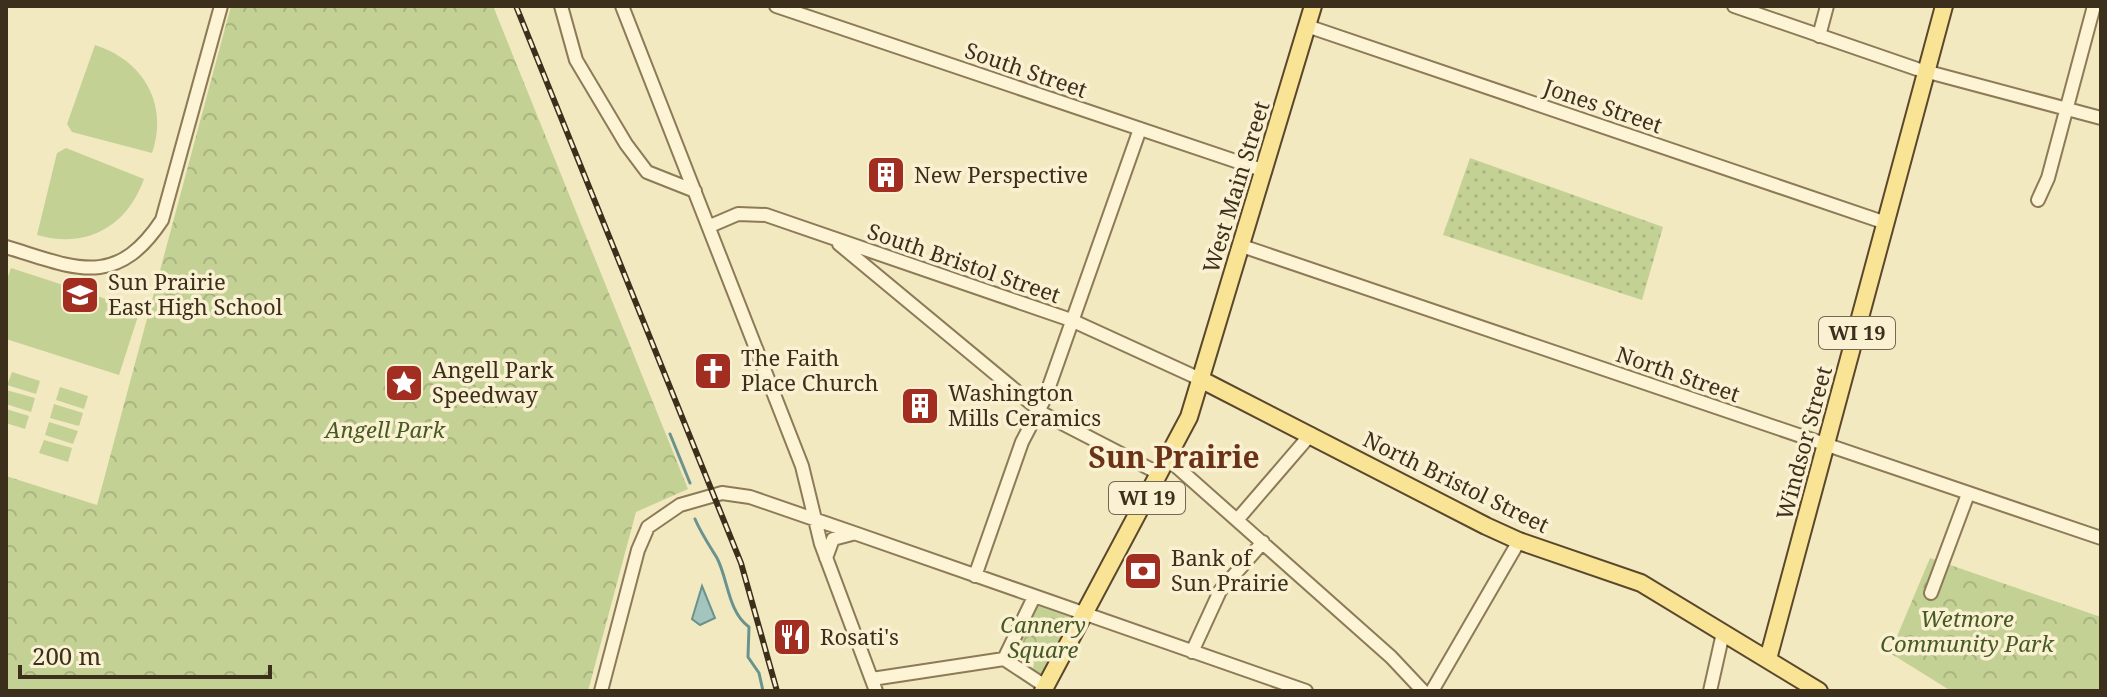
<svg xmlns="http://www.w3.org/2000/svg" width="2107" height="697" font-family="'Noto Serif',serif">
  <defs>
    <pattern id="grass-dots" width="8" height="8" patternUnits="userSpaceOnUse" patternTransform="scale(2)"><rect width="8" height="8" fill="#c4d194"/><path d="M2 2h.1M6 6h.1" fill="none" stroke="#a9b47f" stroke-width="1.8" stroke-linecap="round"/></pattern>
    <pattern id="forest-crowns" width="20" height="18" patternUnits="userSpaceOnUse" patternTransform="scale(2)"><rect width="20" height="18" fill="#c4d194"/><path d="M2 6a3 3 0 1 1 6 0M12 15a3 3 0 1 1 6 0" fill="none" stroke="#a9b47f"/></pattern>
  </defs>
  <rect width="100%" height="100%" fill="#f2e9c1"/>
  <!-- grass -->
  <path fill="url(#grass-dots)" d="M1470,158L1663,227L1642,300L1443,235Z"/>
  <!-- forest -->
  <path fill="url(#forest-crowns)" d="M231,6H493L688,489L636,512L588,691H6V476L97,505Z
    M1930,558L2101,617V691H1951L1890,653Z
    M1034,597L1085,613L1045,686L1031,678L1034,663L1016,653L1013,668L1005,663Z"/>
  <!-- pitch -->
  <path fill="#c4d194" d="M95,45C143,60 169,104 152,153L72,132L67,124Z
    M66,148L144,179C127,227 86,249 37,235L57,153Z
    M11,268L140,310L119,375L6,339V282Z
    M12,372L40,381L36,394L7,385Z
    M60,387L88,396L84,409L56,400Z
    M6,390L35,398L31,412L6,404Z
    M54,404L83,413L79,426L50,418Z
    M6,409L29,416L25,429L6,423Z
    M49,422L78,431L73,444L45,435Z
    M44,440L72,448L68,462L39,453Z"/>
  <!-- water -->
  <path fill="#a4c4be" stroke="#6a938d" stroke-width="2" d="M702,586L715,618L700,625L692,619Z"/>
  <g fill="none" stroke-linecap="round" stroke-linejoin="round">
    <!-- stream -->
    <path stroke="#6a938d" stroke-width="3" d="M670,434L690,483
      M695,519C701,533 709,545 717,558C728,579 728,612 749,627L748,657L759,673L763,691"/>
    <!-- minor casing -->
    <g stroke="#8d7a57" stroke-width="16">
      <path id="minor" d="M561,6L576,60L626,144L647,172L695,191
        M622,6L802,466L821,544L876,691
        M776,6L1265,171
        M1734,6L1917,69L2101,118
        M1307,26L1886,223
        M1819,36L1827,6
        M2038,200L2048,178L2094,6
        M710,226L738,214L766,215L1071,320L1200,379
        M839,244L1044,414L1160,474
        M1242,246L2101,538
        M6,247C73,267 115,291 162,220L221,6
        M1168,459L1391,657L1423,691
        M1237,520L1311,434
        M826,558L833,539L852,534
        M975,576L1022,442L1045,398L1140,129
        M1931,593L1968,494
        M1034,597L1004,659L1045,686
        M1192,652L1220,591L1263,542
        M872,679L1004,659
        M601,691L638,550L648,527L680,505L722,493L750,497L860,535L1306,691
        M1432,691L1519,541
        M1710,691L1723,633"/>
    </g>
    <!-- major casing -->
    <g stroke="#5b472b" stroke-width="20">
      <path id="major" d="M1200,379L1486,526L1519,541L1641,583L1819,691
        M1768,659L1944,6
        M1043,691L1189,417L1313,6"/>
    </g>
    <!-- minor -->
    <use href="#minor" stroke="#fcf4d5" stroke-width="12"/>
    <!-- major -->
    <use href="#major" stroke="#f9e496" stroke-width="16"/>
    <!-- rail casing -->
    <g stroke="#3c2f1c" stroke-width="6">
      <path id="rail" d="M516,6L741,563L777,691"/>
    </g>
    <!-- rail -->
    <use href="#rail" stroke="#f9f1d2" stroke-width="3" stroke-dasharray="9" stroke-linecap="butt"/>
  </g>
  <!-- icons -->
  <defs>
    <g id="building-square" transform="scale(2)"><rect x="-9" y="-9" width="18" height="18" rx="4" fill="#a22e21" stroke="#f9f1d2"/><path d="M-4-6H4V6H1V3H-1V6H-4ZM-2.5-4.3h1.7v1.8h-1.7ZM.8-4.3h1.7v1.8H.8ZM-2.5-1h1.7V.8h-1.7ZM.8-1h1.7V.8H.8Z" fill="#fff"/></g>
    <g id="school-square" transform="scale(2)"><rect x="-9" y="-9" width="18" height="18" rx="4" fill="#a22e21" stroke="#f9f1d2"/><path d="M0-5L7-2L0 1L-7-2ZM-4 1L0 2.5L4 1V4Q0 6-4 4Z" fill="#fff"/></g>
    <g id="church-square" transform="scale(2)"><rect x="-9" y="-9" width="18" height="18" rx="4" fill="#a22e21" stroke="#f9f1d2"/><path d="M-1.2-6h2.4v3.5h3.3v2.4h-3.3V6h-2.4V-.1h-3.3v-2.4h3.3Z" fill="#fff"/></g>
    <g id="sight-square" transform="scale(2)"><rect x="-9" y="-9" width="18" height="18" rx="4" fill="#a22e21" stroke="#f9f1d2"/><path d="M0-6L1.8-2.2L6-1.7L2.9 1.2L3.7 5.4L0 3.3L-3.7 5.4L-2.9 1.2L-6-1.7L-1.8-2.2Z" fill="#fff"/></g>
    <g id="bank-square" transform="scale(2)"><rect x="-9" y="-9" width="18" height="18" rx="4" fill="#a22e21" stroke="#f9f1d2"/><path d="M-6-4H6V4H-6ZM0-2.3a2.3 2.3 0 1 0 0 4.6a2.3 2.3 0 1 0 0-4.6Z" fill="#fff"/></g>
    <g id="restaurant-square" transform="scale(2)"><rect x="-9" y="-9" width="18" height="18" rx="4" fill="#a22e21" stroke="#f9f1d2"/><path d="M-5-6h1v4h1v-4h1v4h1v-4h1v5L-1.5 .5V6h-2V.5L-5-1ZM5-6V6H3V1.5H1.5Q1.5-4 5-6Z" fill="#fff"/></g>
  </defs>
  <g fill-rule="evenodd">
    <use href="#building-square" x="886" y="175"/>
    <use href="#school-square" x="80" y="295"/>
    <use href="#church-square" x="713" y="371"/>
    <use href="#sight-square" x="404" y="383"/>
    <use href="#building-square" x="920" y="406"/>
    <use href="#bank-square" x="1143" y="571"/>
    <use href="#restaurant-square" x="792" y="637"/>
  </g>
  <g text-anchor="middle" stroke-width="7" stroke-linejoin="round" paint-order="stroke">
    <!-- shield labels -->
    <g fill="#f9f1d2" stroke="#756953" stroke-width="2">
      <rect x="1819" y="317" width="76" height="32" rx="6"/>
      <rect x="1109" y="482" width="76" height="32" rx="6"/>
    </g>
    <g font-size="20" font-weight="bold" fill="#3c2f1c">
      <text x="1857" y="340">WI 19</text>
      <text x="1147" y="505">WI 19</text>
    </g>
    <!-- street labels -->
    <g font-size="22" fill="#3c2f1c" stroke="#f9f1d2">
      <text transform="translate(1026 70) rotate(19)" y="8">South Street</text>
      <text transform="translate(1603 106) rotate(19)" y="8">Jones Street</text>
      <text transform="translate(1236 187) rotate(-73)" y="8">West Main Street</text>
      <text transform="translate(964 263) rotate(19)" y="8">South Bristol Street</text>
      <text transform="translate(1678 374) rotate(19)" y="8">North Street</text>
      <text transform="translate(1804 443) rotate(-75)" y="8">Windsor Street</text>
      <text transform="translate(1456 482) rotate(26)" y="8">North Bristol Street</text>
    </g>
    <!-- poi labels -->
    <g font-size="22" fill="#3c2f1c" stroke="#f9f1d2" text-anchor="start">
      <text x="914" y="183">New Perspective</text>
      <text x="108" y="290">Sun Prairie<tspan x="108" dy="25">East High School</tspan></text>
      <text x="741" y="366">The Faith<tspan x="741" dy="25">Place Church</tspan></text>
      <text x="432" y="378">Angell Park<tspan x="432" dy="25">Speedway</tspan></text>
      <text x="948" y="401">Washington<tspan x="948" dy="25">Mills Ceramics</tspan></text>
      <text x="1171" y="566">Bank of<tspan x="1171" dy="25">Sun Prairie</tspan></text>
      <text x="820" y="645">Rosati's</text>
    </g>
    <!-- park labels -->
    <g font-size="22" font-style="italic" fill="#465a21" stroke="#f9f1d2">
      <text x="385" y="438">Angell Park</text>
      <text x="1967" y="627">Wetmore<tspan x="1967" dy="25">Community Park</tspan></text>
      <text x="1043" y="633">Cannery<tspan x="1043" dy="25">Square</tspan></text>
    </g>
    <!-- district labels -->
    <g font-size="30" font-weight="bold" fill="#6c3218" stroke="#f9f1d2">
      <text x="1174" y="468">Sun Prairie</text>
    </g>
  </g>
  <!-- border -->
  <rect width="2107" height="697" fill="none" stroke="#3c2f1c" stroke-width="16"/>
  <!-- scale -->
  <path d="M20 665v12h250v-12" fill="none" stroke="#3c2f1c" stroke-width="4"/>
  <text x="32" y="665" font-size="24" fill="#3c2f1c" stroke="#f9f1d2" stroke-width="6" paint-order="stroke">200 m</text>
</svg>
